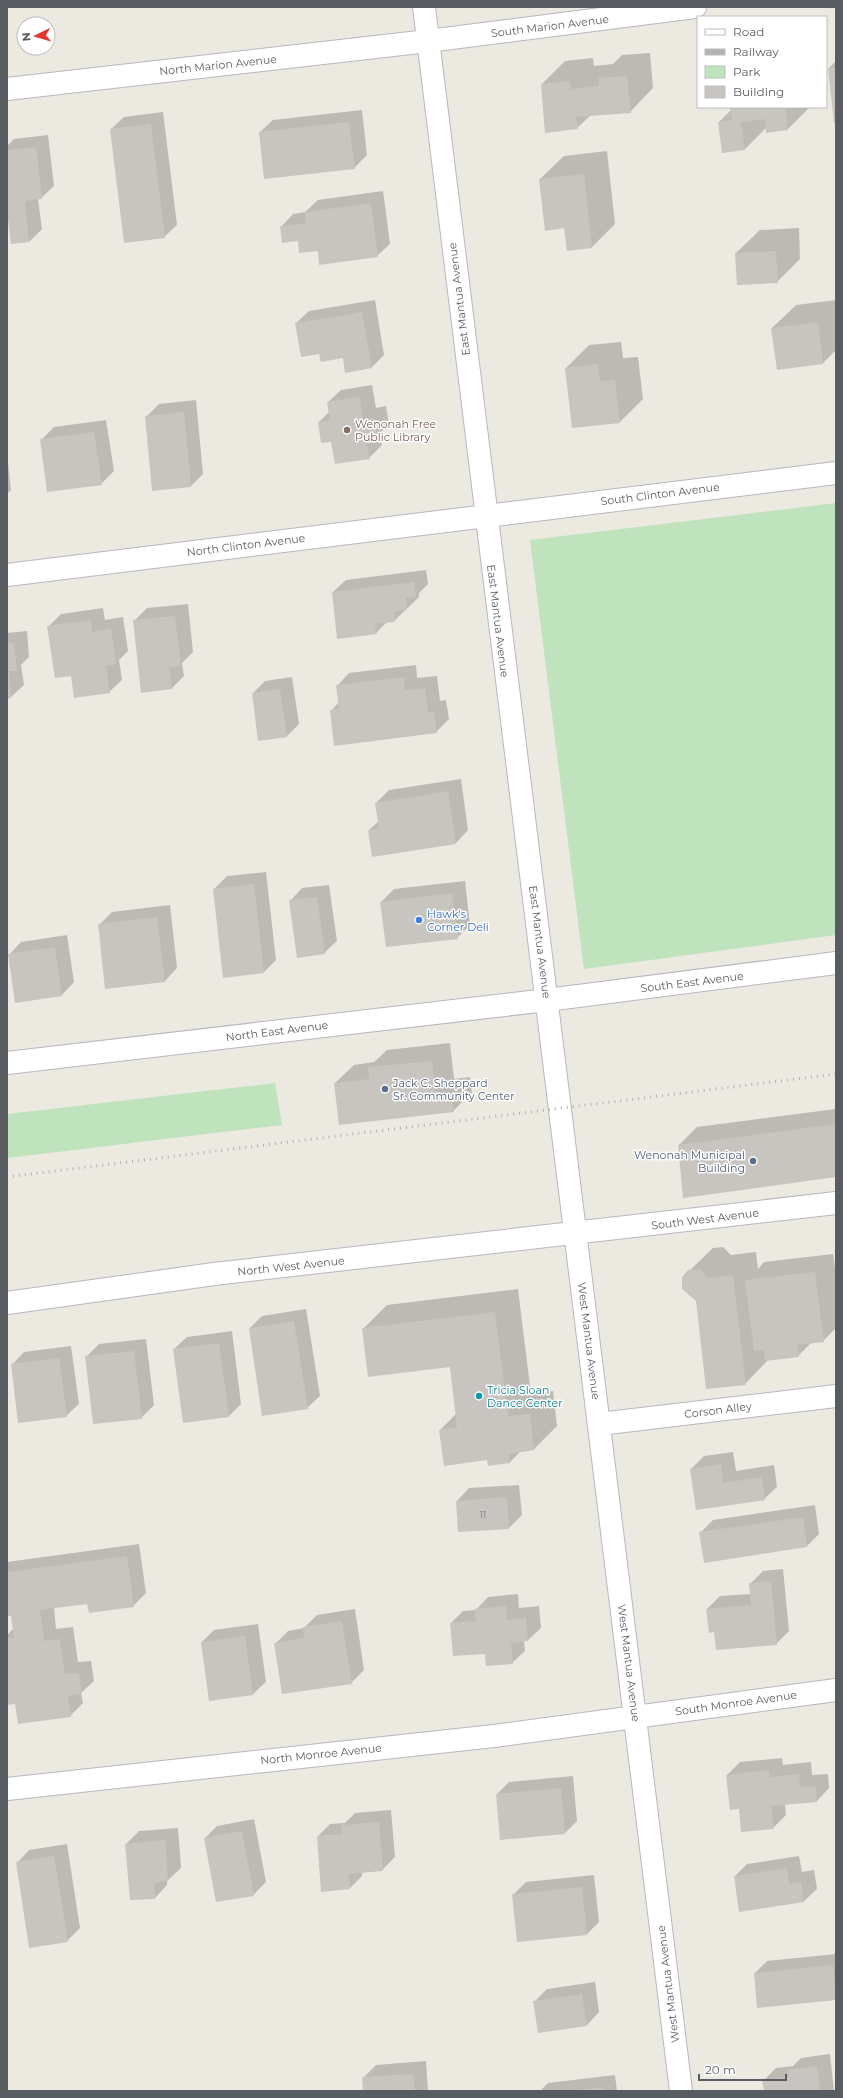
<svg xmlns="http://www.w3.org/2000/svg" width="843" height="2098" font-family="Montserrat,sans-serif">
  <rect width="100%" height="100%" fill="#ece9e0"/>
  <!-- green -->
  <path fill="#bee3bd" d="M836,503V935L584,969L530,540Z
    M275,1083L282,1125L7,1158V1114Z"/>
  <!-- shadow -->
  <path fill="#0003" d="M650,53L653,88L630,112L591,115L577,128L546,132L542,84L565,61L593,58L594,66L613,64L622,55Z
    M836,61V121L829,68Z
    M731,107H810L788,129L767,127L745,149L719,122L731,110Z
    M362,110L367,155L354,168L260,132L273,120Z
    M163,112L177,225L164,237L111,129L124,117Z
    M48,135L54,186L41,198L38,199L42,229L29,242L12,243L7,202V146L14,139Z
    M607,151L615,224L592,247L565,227L540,179L564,156Z
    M383,191L390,244L377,256L318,250L299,240L281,227L293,214L305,212L318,200Z
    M799,228L800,259L777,282L736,253L760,230Z
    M375,300L384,355L372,367L344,357L320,353L296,323L309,311Z
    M836,300V350L823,363L772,328L796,305Z
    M621,342L623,358L638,357L643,399L620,422L566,368L589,345Z
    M372,385L376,408L386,406L389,424L380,433L382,445L369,458L332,441L319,422L329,412L328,402L341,390Z
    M196,400L203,474L191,486L146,417L159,404Z
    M106,420L114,471L101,484L41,440L54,427Z
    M7,454L11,490L7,494Z
    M426,570L428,584L419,593V597L394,621H388L376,633L333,592L346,580Z
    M188,604L193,652L182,663L184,676L171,689L134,621L147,608Z
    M103,608L105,620L123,617L128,651L119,660L122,680L109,692L72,674L48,627L61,614Z
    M27,631L29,657L21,665L24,685L11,697L7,698V633Z
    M416,665L417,678L437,676L440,701L446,700L449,719L436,732L331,711L339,702L337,686L349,673Z
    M292,677L299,724L287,736L253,693L265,681Z
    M461,779L468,830L456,843L369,830L379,821L376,803L389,790Z
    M266,872L276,960L264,972L214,889L227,876Z
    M465,881L470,925L457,938L381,902L394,889Z
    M329,885L337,941L324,953L290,901L302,888Z
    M170,905L177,968L165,981L99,925L112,912Z
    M67,935L74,982L62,995L9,955L21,942Z
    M450,1043L454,1079L470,1077L472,1093L453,1111L335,1083L354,1065L374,1062L387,1050Z
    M836,1109V1177L679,1145L697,1127Z
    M723,1247L731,1255L756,1252L758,1269L764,1262L833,1254L836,1275V1328L823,1341L812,1342L798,1356L768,1360L745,1384L683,1277L713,1248Z
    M518,1289L531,1394L553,1391L557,1426L534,1449L521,1451L510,1462L487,1459L440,1430L456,1414L450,1366L363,1329L387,1305Z
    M306,1309L320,1396L307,1408L250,1328L262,1316Z
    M232,1331L241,1404L229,1416L174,1349L187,1337Z
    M146,1339L154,1405L141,1418L86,1357L99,1344Z
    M71,1346L79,1404L66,1416L12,1365L24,1352Z
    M733,1452L736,1471L774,1465L777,1487L764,1499L697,1509L691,1469L704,1456Z
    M519,1485L522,1515L509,1528L459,1531L457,1501L469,1488Z
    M815,1505L819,1534L807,1546L700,1533L713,1520Z
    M139,1544L146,1593L133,1606L88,1603L54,1607L56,1629L73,1627L78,1662L91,1661L94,1681L81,1693L83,1703L70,1716L16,1703L7,1704V1635L13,1629L12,1615H7V1562Z
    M783,1569L789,1631L776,1644L715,1631L707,1609L720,1596L751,1594L750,1584L763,1571Z
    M518,1594L519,1608L539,1606L541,1628L528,1640L524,1641L525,1651L512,1663L486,1652L451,1623L463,1611L476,1610L488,1597Z
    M355,1609L364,1670L351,1683L276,1643L288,1631L304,1628L317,1615Z
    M258,1624L266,1682L253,1694L210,1700L202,1642L214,1630Z
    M782,1758L783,1765L811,1762L812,1775L828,1774L829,1788L817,1801L785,1804L786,1815L773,1828L740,1808L727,1775L740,1762Z
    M573,1776L577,1821L565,1833L497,1794L509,1782Z
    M391,1810L395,1857L382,1870L362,1872V1876L350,1888L318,1836L330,1824L345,1823L355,1813Z
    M254,1819L266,1882L253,1895L205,1838L217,1826Z
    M178,1828L181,1868L167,1881V1885L155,1898L126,1844L139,1831Z
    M67,1844L80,1928L67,1941L17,1863L29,1850Z
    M799,1856L802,1872L814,1870L817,1889L804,1901L740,1911L735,1876L747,1864Z
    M594,1875L599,1922L587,1934L513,1895L526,1882Z
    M836,1954V1999L755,1973L767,1961Z
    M595,1982L599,2012L587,2025L534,2002L547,1989Z
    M830,2054L834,2091H765L763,2081L776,2068L793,2066L801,2058Z
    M426,2061L428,2091H364L363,2078L376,2065Z
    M615,2075L617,2091H540L548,2083Z"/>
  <!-- building -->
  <path fill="#c8c5c0" d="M836,67V122L834,123L828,68Z
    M627,76L631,113L576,117L578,129L545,133L541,84L570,81L571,89L599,86L598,78Z
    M730,107H785L788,130L766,133L765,119L741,122L745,150L722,153L718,122L732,120Z
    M349,122L355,169L264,179L259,132Z
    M151,124L165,238L124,243L110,129Z
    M36,147L42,199L25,201L29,242L11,244L7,211V150Z
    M584,174L592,248L567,251L564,228L545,231L539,179Z
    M371,203L378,257L319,265L318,251L299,253L298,241L282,243L280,226L306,223L305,212Z
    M776,251L778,283L737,285L735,253Z
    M362,312L372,368L345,373L343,358L321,362L319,354L301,357L295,323Z
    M818,322L823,364L777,370L771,328Z
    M598,364L600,381L615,380L620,423L572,428L565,368Z
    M360,397L363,420L374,418L377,438L366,439L370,459L335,464L331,442L321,443L318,422L330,420L327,402Z
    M184,412L191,487L152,491L145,416Z
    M94,432L102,485L47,492L40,439Z
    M414,582L416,597L406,598L407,610L394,612L395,622L375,624L377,634L337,639L332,592Z
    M175,616L181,666L169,667L172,689L141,693L133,620Z
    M91,620L92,632L111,629L116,664L106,666L110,693L74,698L71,676L55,678L47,626Z
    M7,643H14L17,671H9L11,698L7,699Z
    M404,677L405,690L425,688L428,713L434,712L437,733L334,746L330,710L339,709L336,685Z
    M280,689L287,737L258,741L252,693Z
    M448,791L456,844L372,857L368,830L379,828L375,803Z
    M254,884L264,973L223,978L213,889Z
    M452,893L458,939L386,947L380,902Z
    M317,897L325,954L297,958L289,900Z
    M157,917L165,982L105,989L98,924Z
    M55,947L62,996L15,1003L8,954Z
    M432,1061L436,1096L452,1095L454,1112L339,1125L334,1083L369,1079L368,1067Z
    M836,1124V1177L683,1198L678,1145Z
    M700,1269L708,1278L733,1275L746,1385L706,1389L696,1301L682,1289V1277L688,1270Z
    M815,1272L824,1342L797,1345L799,1357L765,1361L764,1350L754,1351L745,1280Z
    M495,1312L508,1416L530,1414L534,1450L509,1454L510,1463L488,1466L487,1460L444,1466L439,1430L457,1427L450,1367L368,1377L362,1328Z
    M294,1321L308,1409L262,1416L249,1328Z
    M219,1343L229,1417L183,1423L173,1349Z
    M134,1351L142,1419L93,1424L85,1356Z
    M59,1358L67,1417L18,1423L11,1364Z
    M721,1464L723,1483L762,1477L765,1500L696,1510L690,1469Z
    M507,1497L509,1529L458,1532L456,1501Z
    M803,1517L807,1547L704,1563L699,1532Z
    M127,1556L134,1607L89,1613L87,1604L40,1610L44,1641L60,1639L65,1674L79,1673L82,1694L68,1696L71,1717L18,1724L15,1704L7,1705V1638H14L11,1616H7V1572Z
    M771,1581L777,1645L716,1650L714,1632L709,1633L706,1609L751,1605L749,1583Z
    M506,1606L507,1620L526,1618L528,1641L511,1643L513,1664L486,1666L485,1654L453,1656L450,1623L476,1621L474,1609Z
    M342,1621L352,1684L282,1694L274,1643L304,1638L303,1627Z
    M245,1636L253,1695L209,1701L201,1642Z
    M769,1770L770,1777L799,1774L800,1787L816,1786L817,1802L771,1806L774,1829L741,1832L739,1809L730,1810L726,1775Z
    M561,1788L565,1834L500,1840L496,1794Z
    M379,1822L383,1871L349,1874L350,1889L321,1892L317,1836L342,1834L341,1825Z
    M242,1831L254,1896L216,1902L204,1838Z
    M165,1840L168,1881L154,1883L155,1899L130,1900L125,1844Z
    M54,1856L68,1942L29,1948L16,1862Z
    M787,1868L789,1884L801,1882L804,1902L739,1912L734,1876Z
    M582,1887L587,1935L517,1942L512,1894Z
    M833,1965L836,2000L757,2008L754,1973Z
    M582,1994L587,2026L538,2033L533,2001Z
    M817,2066L820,2091H764L762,2080L788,2077L787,2070Z
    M413,2074L415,2091H363L362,2077Z
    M603,2087L604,2091H581V2090Z"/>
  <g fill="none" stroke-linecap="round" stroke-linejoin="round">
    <!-- minor casing -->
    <g stroke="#b6b8bd" stroke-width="24">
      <path id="minor" d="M424,7L681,2091
        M7,89L428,41L695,7
        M7,575L836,473
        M7,1063L547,1000L836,963
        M7,1303L214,1274L836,1203
        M599,1424L836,1396
        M7,1789L494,1736L836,1690"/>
    </g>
    <!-- minor -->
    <use href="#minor" stroke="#fff" stroke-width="22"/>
    <!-- rail -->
    <path stroke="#b1b2b2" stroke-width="3" stroke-dasharray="1 5" stroke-linecap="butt" d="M7,1177L836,1074"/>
  </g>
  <!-- markers -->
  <circle fill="#8d6e63" stroke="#fff" stroke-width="1.5" cx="347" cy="430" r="4"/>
  <circle fill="#3f7fe0" stroke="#fff" stroke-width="1.5" cx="419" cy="920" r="4"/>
  <g fill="#5c6f8a" stroke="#fff" stroke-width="1.5">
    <circle cx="385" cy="1089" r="4"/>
    <circle cx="753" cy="1161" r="4"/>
  </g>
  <circle fill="#0f9aa8" stroke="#fff" stroke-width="1.5" cx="479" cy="1396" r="4"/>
  <g text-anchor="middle" stroke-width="3" stroke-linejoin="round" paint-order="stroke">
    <!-- number labels -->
    <g font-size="9" fill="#757779">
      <text x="483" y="1518">11</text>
    </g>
    <!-- street labels -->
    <g font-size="11" fill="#595d61" stroke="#fff">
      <text transform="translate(550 26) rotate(-7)" y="4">South Marion Avenue</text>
      <text transform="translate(218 65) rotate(-6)" y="4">North Marion Avenue</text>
      <text transform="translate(459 299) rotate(-97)" y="4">East Mantua Avenue</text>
      <text transform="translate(660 494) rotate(-7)" y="4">South Clinton Avenue</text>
      <text transform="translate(246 545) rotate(-7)" y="4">North Clinton Avenue</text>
      <text transform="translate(498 621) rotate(83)" y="4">East Mantua Avenue</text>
      <text transform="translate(540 942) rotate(83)" y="4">East Mantua Avenue</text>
      <text transform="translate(692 982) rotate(-7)" y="4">South East Avenue</text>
      <text transform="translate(277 1031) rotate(-7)" y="4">North East Avenue</text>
      <text transform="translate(705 1219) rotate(-7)" y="4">South West Avenue</text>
      <text transform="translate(291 1266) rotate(-6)" y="4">North West Avenue</text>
      <text transform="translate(589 1341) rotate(83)" y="4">West Mantua Avenue</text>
      <text transform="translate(718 1410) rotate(-7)" y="4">Corson Alley</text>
      <text transform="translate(629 1663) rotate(83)" y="4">West Mantua Avenue</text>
      <text transform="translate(736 1703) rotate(-8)" y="4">South Monroe Avenue</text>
      <text transform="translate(321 1754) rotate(-6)" y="4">North Monroe Avenue</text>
      <text transform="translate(668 1984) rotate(-97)" y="4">West Mantua Avenue</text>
    </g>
    <!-- education labels -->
    <g font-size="11" fill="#785e54" stroke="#fff" text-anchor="start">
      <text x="355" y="428">Wenonah Free<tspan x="355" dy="13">Public Library</tspan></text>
    </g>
    <!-- shop labels -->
    <g font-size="11" fill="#366cbe" stroke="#fff" text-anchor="start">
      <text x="427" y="918">Hawk's<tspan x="427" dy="13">Corner Deli</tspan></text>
    </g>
    <!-- service labels -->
    <g font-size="11" fill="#4e5e75" stroke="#fff" text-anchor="start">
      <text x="393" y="1087">Jack C. Sheppard<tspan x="393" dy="13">Sr. Community Center</tspan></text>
      <text x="745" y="1159" text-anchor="end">Wenonah Municipal<tspan x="745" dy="13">Building</tspan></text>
    </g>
    <!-- culture labels -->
    <g font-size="11" fill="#0d838f" stroke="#fff" text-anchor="start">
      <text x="487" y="1394">Tricia Sloan<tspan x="487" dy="13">Dance Center</tspan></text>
    </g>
  </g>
  <!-- border -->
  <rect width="843" height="2098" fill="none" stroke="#595d61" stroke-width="16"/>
  <!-- legend -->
  <rect x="697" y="16" width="130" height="92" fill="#ffffff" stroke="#bdbec0"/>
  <rect x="705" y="29" width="20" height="6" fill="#ffffff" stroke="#bdbec0"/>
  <text x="733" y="36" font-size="12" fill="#595d61">Road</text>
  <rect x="705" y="49" width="20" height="6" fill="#b1b2b2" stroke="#bdbec0"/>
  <text x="733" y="56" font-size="12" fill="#595d61">Railway</text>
  <rect x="705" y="66" width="20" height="12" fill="#bee3bd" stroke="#bdbec0"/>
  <text x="733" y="76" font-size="12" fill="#595d61">Park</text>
  <rect x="705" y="86" width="20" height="12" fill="#c8c5c0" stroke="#bdbec0"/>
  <text x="733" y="96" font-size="12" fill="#595d61">Building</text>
  <!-- north arrow -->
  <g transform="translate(36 36) rotate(265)"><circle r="19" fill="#ffffff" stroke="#bdbec0"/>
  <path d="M0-3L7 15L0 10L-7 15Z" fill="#e3372e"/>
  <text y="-6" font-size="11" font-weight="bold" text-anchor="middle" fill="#595d61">N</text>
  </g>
  <!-- scale -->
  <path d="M699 2074v6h87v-6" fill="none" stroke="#595d61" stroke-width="2"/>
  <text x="705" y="2074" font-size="12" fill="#595d61" stroke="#ffffff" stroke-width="3" paint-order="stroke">20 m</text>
</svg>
